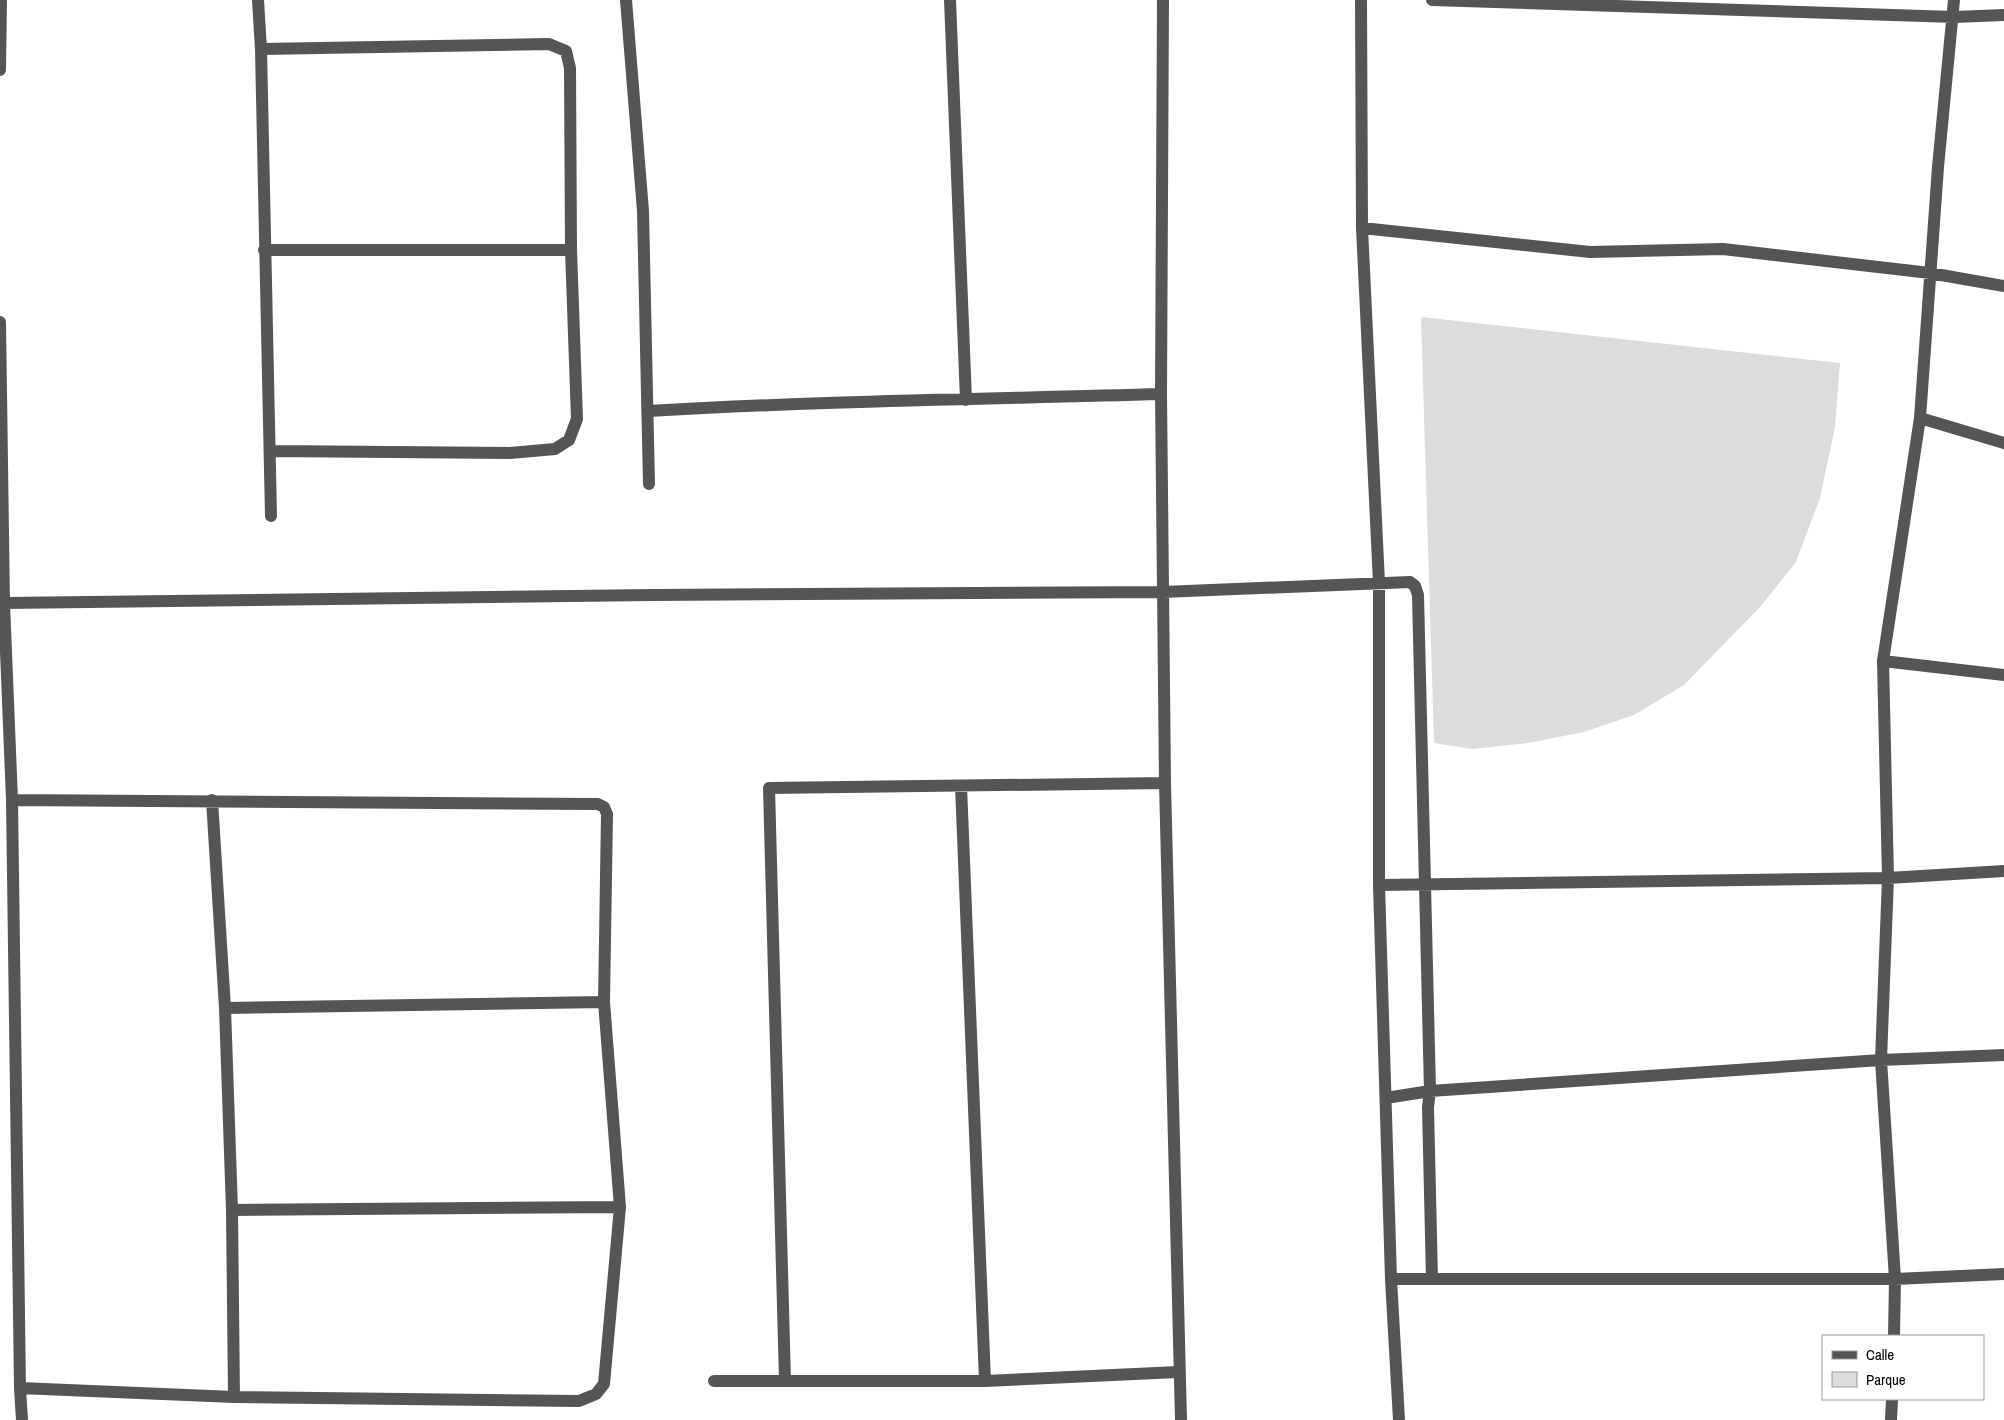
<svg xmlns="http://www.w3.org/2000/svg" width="2004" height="1420" font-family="'Archivo Narrow',sans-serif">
  <rect width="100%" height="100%" fill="#fff"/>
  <!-- green -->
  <path fill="#dcdcdc" d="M1421,317L1840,363L1835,427L1820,498L1796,562L1761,606L1684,685L1634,715L1584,732L1528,743L1472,749L1434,743Z"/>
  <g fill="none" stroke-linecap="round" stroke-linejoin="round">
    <!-- minor -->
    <path stroke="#555" stroke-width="12" d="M258,0L261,49L271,516
      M626,0L643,211L649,484
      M950,0L966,400
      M1163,0L1161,394L1165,783L1181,1420
      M1361,0L1362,228L1379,583V885L1391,1279L1399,1420
      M1432,0L1954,17L2004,15
      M261,49L549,44L566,51L570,68L571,250L577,419L569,440L555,449L510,453L270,451
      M0,70L1,0
      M1362,228L1590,252L1723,249L1930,273L2004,286
      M264,250H571
      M0,322L4,603L12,800L20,1388L22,1420
      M648,411C819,401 990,399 1161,394
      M1920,418L2004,443
      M4,603L653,595L1163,592L1410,582L1415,586L1418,595L1430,1091L1428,1107L1432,1279
      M1883,661L2004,675
      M961,786L985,1381
      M12,800L598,804L604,807L607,814L604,1002L620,1207L604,1384L596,1394L579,1401L234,1397L20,1388
      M212,800L225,1008L232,1210L234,1397
      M1379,885L1888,878L2004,871
      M225,1008L604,1002
      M1386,1098L1430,1091L1881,1060L2004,1055
      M232,1210L620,1207
      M1391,1279H1895L2004,1274
      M1894,1336L1895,1279L1881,1060L1888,878L1883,661L1920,418L1938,167L1954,0
      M714,1381H985L1178,1372
      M785,1381L769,788L1165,783
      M1891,1420L1892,1399"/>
  </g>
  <!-- legend -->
  <rect x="1822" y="1335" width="162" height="65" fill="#ffffff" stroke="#999999"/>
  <rect x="1832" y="1351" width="25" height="8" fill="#555555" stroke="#999999"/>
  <text x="1866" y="1360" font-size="15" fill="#000000">Calle</text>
  <rect x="1832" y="1372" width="25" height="15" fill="#dcdcdc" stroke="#999999"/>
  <text x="1866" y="1385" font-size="15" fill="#000000">Parque</text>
</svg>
